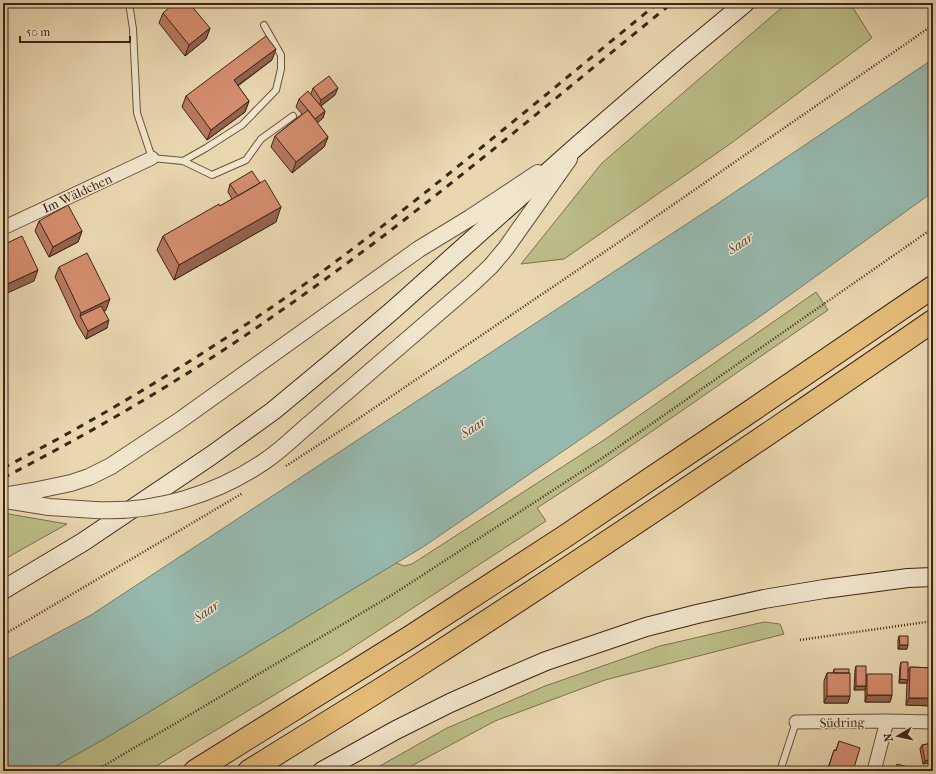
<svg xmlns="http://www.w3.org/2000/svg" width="936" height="774" font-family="'IM FELL French Canon',serif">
  <rect width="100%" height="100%" fill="#e9d7b0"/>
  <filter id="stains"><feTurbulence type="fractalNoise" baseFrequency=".005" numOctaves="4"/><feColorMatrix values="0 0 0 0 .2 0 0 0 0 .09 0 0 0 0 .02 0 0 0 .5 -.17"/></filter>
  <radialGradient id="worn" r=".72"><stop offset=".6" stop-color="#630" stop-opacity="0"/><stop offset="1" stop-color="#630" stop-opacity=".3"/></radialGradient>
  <!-- green -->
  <path fill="#bbbd88" stroke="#7c714e" d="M787,3H850L872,38L730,144L564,259L521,264L602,163Z
    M816,292L828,310L603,465L537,508L546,521L344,653L148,771H47L104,739L396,563L404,566L412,564L607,438Z
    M3,513L67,524L3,560Z
    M764,622L780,624L784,634L605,680L495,721L402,771H371L447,728L545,686L660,646Z"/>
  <!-- water -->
  <path fill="#97b9ae" stroke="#737e71" d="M933,59V192L762,315L423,547L104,739L47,771H3V662L91,615L714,206Z"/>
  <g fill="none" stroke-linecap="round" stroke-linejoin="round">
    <!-- service casing -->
    <g stroke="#69523c" stroke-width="8">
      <path id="service" d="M129,3L133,29L137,113L152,158L183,161L206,148L242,125L276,90L281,69V55L264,25
        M183,161L212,175L246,160L261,139L293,116
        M780,771L796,722"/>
    </g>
    <!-- minor casing -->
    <g stroke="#69523c" stroke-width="15">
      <path id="minor" d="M3,228L152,158
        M796,722L887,721L933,722
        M874,771L887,721"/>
    </g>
    <!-- tertiary casing -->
    <g stroke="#69523c" stroke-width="18">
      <path id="tertiary" d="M307,426L472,284L491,266L506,248L569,159
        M3,496L33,491L71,483L89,477L111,466L179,421L419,249L470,218L538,173
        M5,500L49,507L95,510"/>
    </g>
    <!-- secondary casing -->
    <g stroke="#3e2515" stroke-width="20">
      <path id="secondary" d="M3,590L83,542L212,455L273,411L332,362L393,310L577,146L680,57L745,3
        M322,771L396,730L450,703L504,679L546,661L646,627L697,614L764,599L824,589L908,578L933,577"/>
    </g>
    <!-- motorway casing -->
    <g stroke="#3e2515" stroke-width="24">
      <path id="motorway" d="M195,771L410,637L564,537L751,411L933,287
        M249,771C308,734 368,698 427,660C598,550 766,436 933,321"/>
    </g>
    <!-- path -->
    <path stroke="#3e2515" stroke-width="2.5" stroke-dasharray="1 2" stroke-linecap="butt" d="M286,466L349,425L622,240L933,25
      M3,635L243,493
      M800,640L933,621
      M95,771L392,595L601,459L933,228"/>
    <!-- service -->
    <use href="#service" stroke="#f1e5cc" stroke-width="6"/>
    <!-- minor -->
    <use href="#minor" stroke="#f1e5cc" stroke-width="13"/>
    <!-- tertiary -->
    <use href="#tertiary" stroke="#f1e5cc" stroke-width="16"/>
    <!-- secondary -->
    <use href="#secondary" stroke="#f1e5cc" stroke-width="18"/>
    <!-- motorway -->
    <use href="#motorway" stroke="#e4bc78" stroke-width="22"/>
    <!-- rail -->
    <path stroke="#3e2515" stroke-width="3" stroke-dasharray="7 7" stroke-linecap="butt" d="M3,468C114,411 222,344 323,271C438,186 547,93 658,3
      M3,478C98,429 192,374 279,312C416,217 543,108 672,3"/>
    <!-- tertiary-bridge casing -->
    <g stroke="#69523c" stroke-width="18" stroke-linecap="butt">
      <path id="tertiary-bridge" d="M95,510C155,513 215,495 265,461C280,451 293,438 307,426"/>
    </g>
    <!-- tertiary-bridge -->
    <use href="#tertiary-bridge" stroke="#f1e5cc" stroke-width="16"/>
  </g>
  <!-- wall -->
  <path fill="#b6795f" stroke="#3e2515" d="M163,13L210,28L206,39L185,56L159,23Z
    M272,60L238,86L249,101L245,112L207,140L182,107L186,96Z
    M313,88L335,95L321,106L325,111L323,118L317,123L328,137L324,147L292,173L271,147L275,136L302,114L296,107L299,99L311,94Z
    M230,184L276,222L174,280L157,250L163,236L220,206L232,199L228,192Z
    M39,221L82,231L78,242L49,257L35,231Z
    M59,267L106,310L104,311L107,328L86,339L77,324L55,277Z
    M899,636L907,649H898V640Z
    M901,662L908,671L910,667L933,668V706L906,705L907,683H899L900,666Z
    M856,666L866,678L867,674L892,695L890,702H865V689L854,690L855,670Z
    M834,669L850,696L848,703H824V681L827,673H833Z
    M839,741L853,771H827L834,750H836Z
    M933,743V762L923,764L920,749L922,745Z"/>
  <!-- shaded-wall -->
  <path fill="#94634e" stroke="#3e2515" d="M210,28L206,39L185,56L189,45Z
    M276,49L272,60L230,91L234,80Z
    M338,88L335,95L319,107L321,100Z
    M249,101L245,112L207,140L211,130Z
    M325,111L323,118L313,127L315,119Z
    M328,137L324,147L292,173L296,162Z
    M281,207L276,222L174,280L179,265Z
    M82,231L78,242L49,257L53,247Z
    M38,270L34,281L3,295V286Z
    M110,299L106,310L83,321L80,316L81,313Z
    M109,320L107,328L86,339L88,331Z
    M900,645H908L907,649H898Z
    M900,679L908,680L907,683H899Z
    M856,686H866L865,690H854Z
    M867,695H892L890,702H865Z
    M827,696H850L848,703H824Z
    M909,698H933V706L906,705Z
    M933,759V762L923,764L925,761Z"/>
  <!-- building -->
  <path fill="#d48d6f" stroke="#3e2515" d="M174,3H189L210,28L189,45L163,13Z
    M266,36L276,49L234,80L249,101L211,130L186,96Z
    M329,76L338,88L321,100L313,88Z
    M308,91L325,111L315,119L299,99Z
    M308,110L328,137L296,162L275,136Z
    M252,171L260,183L238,196L230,184Z
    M265,180L281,207L179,265L163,236L219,204L220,206Z
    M68,205L82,231L53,247L39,221Z
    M22,236L38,270L3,286V245Z
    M87,253L110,299L81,313L59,267Z
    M101,306L109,320L88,331L80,316Z
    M899,636H908V645H900Z
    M901,662H908V680L900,679Z
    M856,666H866V686H856Z
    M910,667L933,668V698H909Z
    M834,669H849V673H834Z
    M827,673H850V696H827Z
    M867,674H892V695H867Z
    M839,741L860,748L853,771H845L829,766L834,750L836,751Z
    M933,743V759L925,761L922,745Z
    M897,764L919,770V771H895Z
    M797,769L803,771H797Z"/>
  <g text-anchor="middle" stroke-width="3" stroke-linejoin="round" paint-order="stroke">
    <!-- street labels -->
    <g font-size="13" fill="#3e2515" stroke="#f1e5cc">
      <text transform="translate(77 193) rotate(-25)" y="5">Im Wäldchen</text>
      <text transform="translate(842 722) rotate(-1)" y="5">Südring</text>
    </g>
    <!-- water labels -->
    <g font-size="14" font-style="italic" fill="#544a3b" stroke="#f1e5cc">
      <text transform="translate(740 243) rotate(-35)" y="5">Saar</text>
      <text transform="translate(473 427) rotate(-35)" y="5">Saar</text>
      <text transform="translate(206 611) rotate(-35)" y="5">Saar</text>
    </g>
  </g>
  <!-- margin -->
  <rect width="936" height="774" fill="none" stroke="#e9d7b0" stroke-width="16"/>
  <rect x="4" y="4" width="928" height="766" fill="none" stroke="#3e2515" stroke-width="2"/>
  <rect x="8" y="8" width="920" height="758" fill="none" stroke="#3e2515"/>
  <!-- north arrow -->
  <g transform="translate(898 736) rotate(261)" stroke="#f1e5cc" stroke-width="3" paint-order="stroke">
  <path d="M0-3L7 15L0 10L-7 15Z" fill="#3e2515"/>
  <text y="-6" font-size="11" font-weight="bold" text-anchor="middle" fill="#3e2515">N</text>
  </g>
  <!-- scale -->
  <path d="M20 36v6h110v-6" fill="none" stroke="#3e2515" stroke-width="2"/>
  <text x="26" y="36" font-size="12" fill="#3e2515" stroke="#f1e5cc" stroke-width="3" paint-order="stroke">50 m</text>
  <rect width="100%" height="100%" filter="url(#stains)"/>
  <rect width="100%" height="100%" fill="url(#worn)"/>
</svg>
